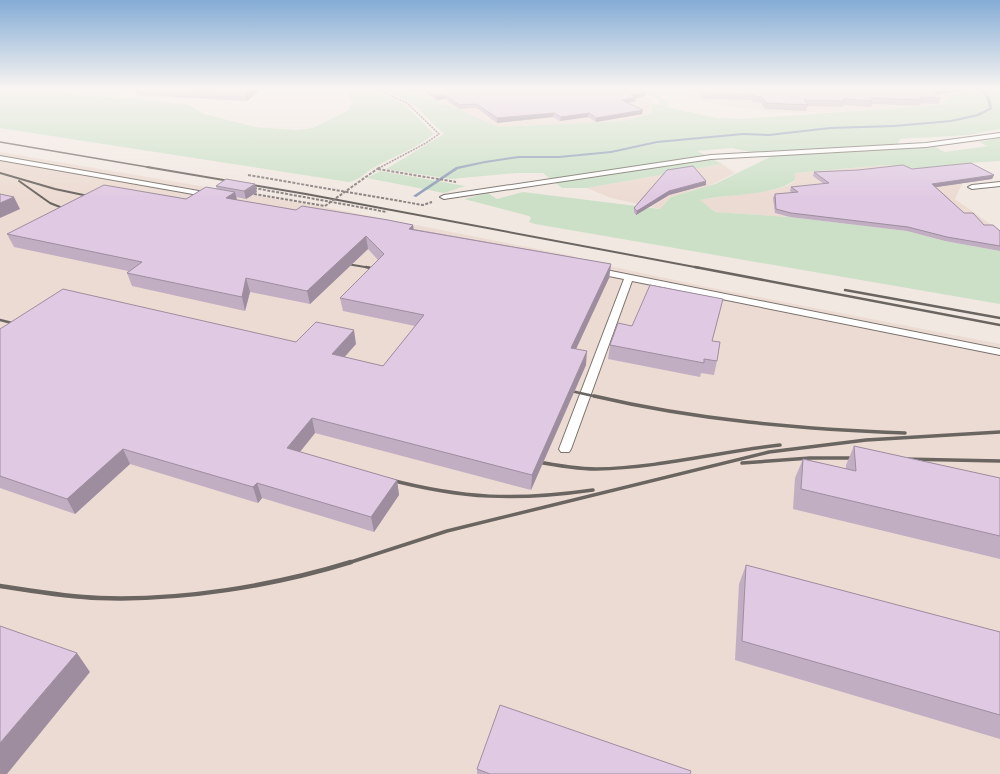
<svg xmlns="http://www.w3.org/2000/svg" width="1000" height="774" font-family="'Roboto Condensed',sans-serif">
  <rect width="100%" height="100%" fill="#f2e8e2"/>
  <!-- built -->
  <path fill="#ecdbd2" d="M379,89L642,94L652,100L651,114L624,121L498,127L451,106L416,94L383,91Z
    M690,89H948L954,91L939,105L829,112L779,113L691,100L686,97Z
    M0,152L329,208L573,256L577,259L707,287L1000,344V774H0Z
    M722,164L735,173L706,187L671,197L661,209L611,198L587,188Z
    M885,165L928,169L962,184L955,199L1000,231V251L945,241L907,231L790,217L715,212L699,200L773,190L789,185L795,181L794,173Z"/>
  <!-- green -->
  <path fill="#cbe0c7" d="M0,89H33L69,94L187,104L204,114L255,127L296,130L313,128L349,110L352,102L348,96L352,89H369L404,104L434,134C416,149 393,156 373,168C365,173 359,180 349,182L0,128Z
    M633,89H656L654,93L670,104L666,107L717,118L742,119L941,105L955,92L949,89H1000V129L968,135L900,139L897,145L752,152L731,148L697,151L722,164L587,188H562L543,173H516L451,179L386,169L444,134L411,102L383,91L416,94L451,106L498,127L624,121L651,114L652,104L660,105L659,100Z
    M1000,138V161L967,163L946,171L885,165L795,173V180C772,197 728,193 700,200L715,212L790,217L907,231L945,241L1000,251V304L535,224L529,222L531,218L529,216L464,199L488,193L497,199L523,192L660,209L671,197L715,184L772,156L935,147L945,152L988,146L979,142Z
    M380,171L465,186L444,193L367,178Z"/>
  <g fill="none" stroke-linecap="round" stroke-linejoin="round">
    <!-- stream -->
    <path fill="#8e9fb8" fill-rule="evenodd" d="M976,89C987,89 992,99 992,109L979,116L951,122L894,127L830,129L769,136L743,135L657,143L611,153L559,158H519L485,163L458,169L416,197L413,196L456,167L485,161L519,156H559L611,151L657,141L743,133L769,134L830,127L894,125L951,120L977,114L989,108C987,96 985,94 976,89Z"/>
    <!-- service casing -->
    <g stroke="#7a726c" stroke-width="2">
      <path id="service" d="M1000,133V137L926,147L711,159L444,199L440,197L444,195L711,155L926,143Z
        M0,156L210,193L214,195L210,197L0,160Z
        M1000,182V186L972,189L968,187L972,185Z
        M596,268L1000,349V355L632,281L571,449L569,452H561L559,449L624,279L593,273V269Z"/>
    </g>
    <!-- path-far1 -->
    <path stroke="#8a8380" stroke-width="1.5" stroke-dasharray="2 1" stroke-linecap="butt" d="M375,89L407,103L439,134L426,143L379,168"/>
    <!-- path -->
    <path stroke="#8a8380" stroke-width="2" stroke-dasharray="3 1.5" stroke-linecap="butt" d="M377,169L381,167
      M378,169L456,182
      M248,175L423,205L432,202
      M254,188L387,212
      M254,194L325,206"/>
    <!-- service -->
    <use href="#service" fill="#fff" fill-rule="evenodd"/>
    <!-- rail-far4 -->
    <path stroke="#6a6561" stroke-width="1.5" d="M0,142L153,168"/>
    <!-- rail-far3 -->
    <path stroke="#6a6561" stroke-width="2" d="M147,167L306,194L700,268
      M0,173L55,189L93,197
      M19,181L50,203L70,211
      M341,263L371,268"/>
    <!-- rail-far2 -->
    <path stroke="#6a6561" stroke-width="2.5" d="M366,267L380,270
      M695,267L1000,325
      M845,290L1000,318
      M0,320L20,325
      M562,389L598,397"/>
    <!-- rail-far1 -->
    <path stroke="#6a6561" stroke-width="3.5" d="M594,396C696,420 800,429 905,433
      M902,459L1000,461
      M533,461C554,465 575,469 596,469C658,468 719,452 780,445
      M742,463L810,458H860
      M387,479C463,499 516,501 593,490
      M348,563L447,531L769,452L866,440L1000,432"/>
    <!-- rail -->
    <path stroke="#6a6561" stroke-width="4.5" d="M0,586C33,591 66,597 99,598C181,601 273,586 351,562"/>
    <!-- path-bridge -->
    <path stroke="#8a8380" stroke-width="2" stroke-dasharray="3 1.5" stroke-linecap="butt" d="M325,206L377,169"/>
  </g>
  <!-- wall -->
  <path fill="#c1aec3" d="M105,89H261L247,101L137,95L136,91Z
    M378,89H637L645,96L636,98V101L627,103L642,114L596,122L588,117L560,121L553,117L497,123L477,108L459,109L445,99L436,100L425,91L378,90Z
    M698,89H968L937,95L941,98L938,104L921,103L920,106L872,104L871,107L843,105V107L808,106L806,111L765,109L761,103L753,102L751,100L704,99L699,91Z
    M912,169L994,175L992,179L936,187L964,213L984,225L1000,231V251L945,241L907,231L790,217L775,213L773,198L775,194L792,193L790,191L791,187L824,184L813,176L814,172Z
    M667,170L706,185L669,195L636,215L634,212V208Z
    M216,186L257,192L246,199L236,197L237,200L296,210L413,225L414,229L611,264L609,278L576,349L586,365L531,490L315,433L300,452L397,480L399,495L374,532L262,498L258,503L130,464L75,514L0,488V329L296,342L356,344L344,357L383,366L415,326L343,311L340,298L378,260L368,249L310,304L250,292L245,311L132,286L127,273L128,271L14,247L7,234L186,199L217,189Z
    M720,312L712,341L717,361L714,375L701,373L700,377L608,359L610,345L632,326Z
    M854,446L1000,478V559L793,509L795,478L803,459L846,469V465Z
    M746,565L1000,632V739L735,660L739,584Z
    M477,769L690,774H477Z"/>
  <!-- shaded-wall -->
  <path fill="#9d8d9f" d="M248,89H261L247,101L245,92Z
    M940,89H968L930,96L933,90Z
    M645,92V96L636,98V101L621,104L622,100L631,95Z
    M445,95V99L436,100V96Z
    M643,110L642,114L596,122V118Z
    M554,113L553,117L497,123V118Z
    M589,113L588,117L560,121L561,117Z
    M994,175L992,179L930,188L932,184Z
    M706,181V185L669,195L636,215L637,211L669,191Z
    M255,184L257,192L246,199L244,191Z
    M235,192L238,204L226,198Z
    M14,197L20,209L0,218V203Z
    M413,225L414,237L409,229Z
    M366,236L368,249L310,304L307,291Z
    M611,264L609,278L570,362L571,348Z
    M246,278L250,292L245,311L242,297Z
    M354,330L356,344L334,369L332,354Z
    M587,351L586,365L531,490L532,475Z
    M312,418L315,433L291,463L287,448Z
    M123,449L130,464L75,514L67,499Z
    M397,480L399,495L374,532L371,517Z
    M257,483L262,498L258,503L253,487Z
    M77,653L90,672L7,774H0V743Z"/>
  <!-- building -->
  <path fill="#e0cae3" stroke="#9d8d9f" d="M194,89H248L245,92Z
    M427,89H637L645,92L631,95L636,97L622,100L643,110L596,118L589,113L561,117L554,113L497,118L477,104L459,105L445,95L436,96Z
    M702,89H940L933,90L941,98L920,97L922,100L871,98L873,101L843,99L845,101L804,100L808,105L766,103L762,97L754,96L753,94L705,93Z
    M971,163L994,175L932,184L964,213H973L984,225H993L1000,231V246L947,237L908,227L791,213L776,209L775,194L798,192L791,187L829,183L814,172L858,170L903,165L912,169Z
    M693,166L706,181L669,191L637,211L634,208L667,170Z
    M226,179L255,184L244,191L216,186Z
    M104,185L186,199L206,187L235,192L226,198L296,210L302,206L388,220L413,225L409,229L611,264L571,348L587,351L532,475L312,418L287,448L397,480L371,517L257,483L253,487L123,449L67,499L0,476V329L63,289L296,342L316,322L354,330L332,354L383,366L424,315L340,298L384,254L366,236L307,291L246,278L242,297L127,273L142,262L7,234Z
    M0,194L14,197L0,203Z
    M650,285L723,299L712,341L720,342L717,361L704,359V363L610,345L618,323L632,326Z
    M854,446L1000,478V536L801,489L803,459L856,471Z
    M746,565L1000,632V715L742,641Z
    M0,626L77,653L0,743Z
    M500,705L691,771L690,774H490L477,769Z"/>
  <!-- sky -->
  <linearGradient id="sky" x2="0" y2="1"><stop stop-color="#84acd5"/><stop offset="0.45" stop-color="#f9f5f2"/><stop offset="1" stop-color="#f9f5f2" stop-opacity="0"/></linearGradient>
  <rect width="1000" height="197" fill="url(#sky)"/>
</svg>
